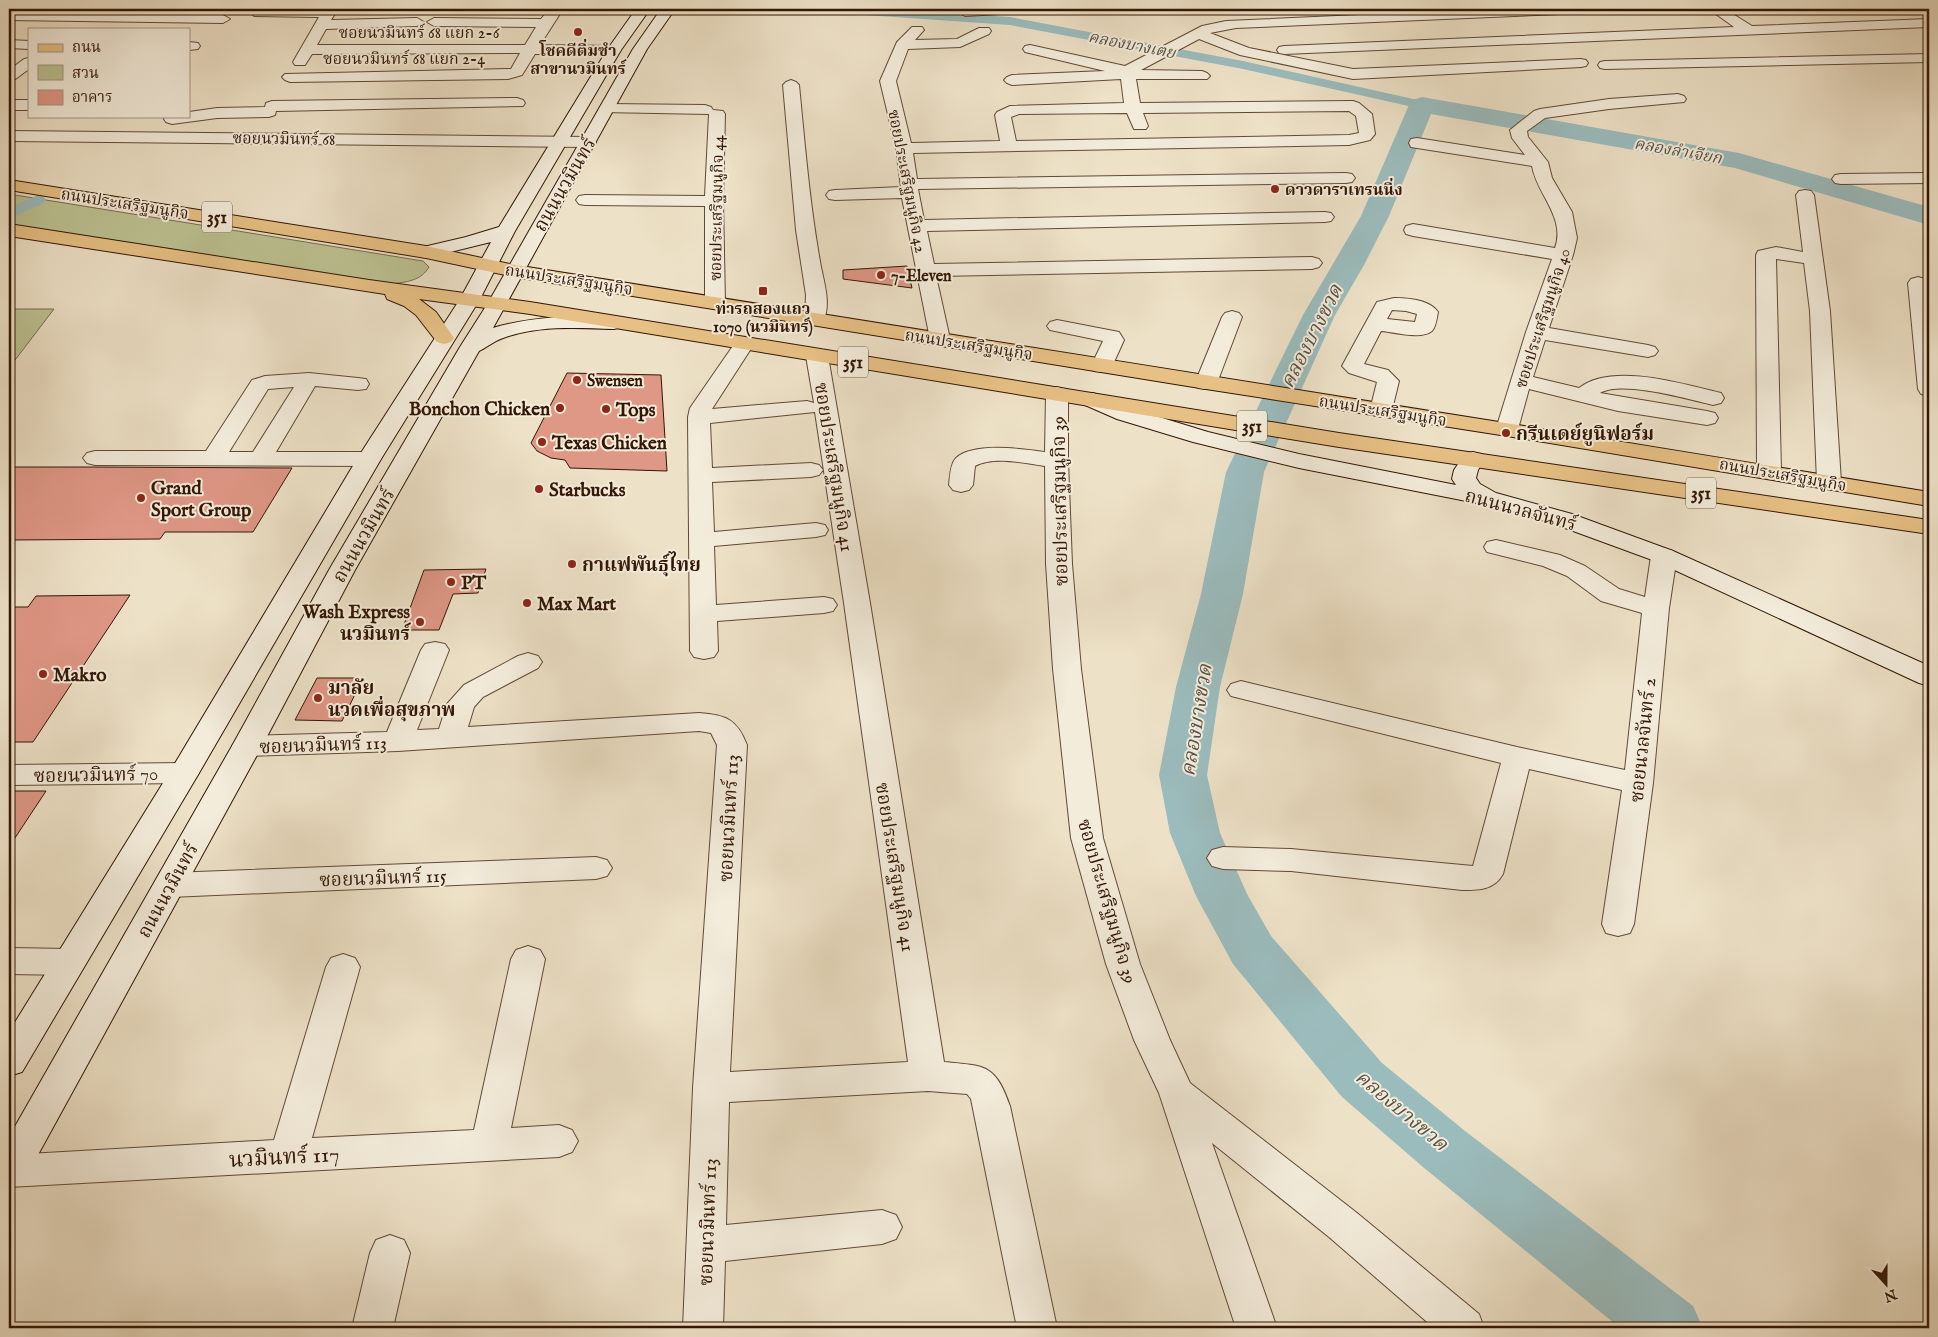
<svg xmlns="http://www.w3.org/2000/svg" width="1938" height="1337" font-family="'IM FELL English','Noto Serif Thai',serif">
  <rect width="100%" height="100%" fill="#ede1c7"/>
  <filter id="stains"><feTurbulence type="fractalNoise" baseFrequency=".004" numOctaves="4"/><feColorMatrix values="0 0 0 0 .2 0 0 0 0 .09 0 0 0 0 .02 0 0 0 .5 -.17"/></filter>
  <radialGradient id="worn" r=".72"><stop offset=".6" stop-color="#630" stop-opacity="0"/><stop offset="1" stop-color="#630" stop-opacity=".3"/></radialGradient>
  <!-- green -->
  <path fill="#bcc293" stroke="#786c4c" d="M9,194L423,261L429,267C421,281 406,282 391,284L9,227Z
    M9,309H54L9,368Z"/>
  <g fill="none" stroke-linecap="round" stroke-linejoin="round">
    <!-- canal -->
    <path fill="#9bbcbd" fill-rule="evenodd" d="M831,9H888L1010,17L1243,61L1422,101L1427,102L1429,105L1427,108L1422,109L1243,69L1010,25L837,13L833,12Z
      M38,195L44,197L46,200L44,203L9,219V208Z"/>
    <!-- river -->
    <path fill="#9bbcbd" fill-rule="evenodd" d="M1422,97L1739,153L1929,207V225L1735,168L1431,114L1389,216L1364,265L1335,315L1264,472L1243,594L1220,687L1207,775L1220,833L1247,894L1271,936L1382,1063L1465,1131L1693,1306L1703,1328H1620L1423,1167L1342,1097L1233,964L1196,896L1170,833L1159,775L1176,687L1201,594L1226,472L1303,315L1361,216L1409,105L1413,100Z"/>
  </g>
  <!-- building -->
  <path fill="#df9786" stroke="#331604" d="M907,266L912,288L843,279V270Z
    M567,373L661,375L667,471L570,468L565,460L551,458L537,451L531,443Z
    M9,467H94L292,468L253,532H165L160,539L9,540Z
    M486,569L478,593L453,594L439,630H402L424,570Z
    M130,595L33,742H9V607H28L36,596Z
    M317,678H363L342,721L295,720Z
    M9,791H46L9,847Z"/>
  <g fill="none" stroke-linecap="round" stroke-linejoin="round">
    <!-- minor casing -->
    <g stroke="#624935" stroke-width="2">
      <path id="minor" d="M259,9H338L331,20L417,18L424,22L417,26L326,29L317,45H525L536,27L434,26L427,22L434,18L541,19L549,9H563L540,45L614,46L619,47L621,50L619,53L614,54H535L522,75L508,79L290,82L285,80L282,77L285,74L508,69H511L520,53L312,54L305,65H295L293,62L319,17L254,16L252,13Z
        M961,9H1027L1020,13L965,16L958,12Z
        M1492,9H1592L1585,13L1236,28L1210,33L1249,48L1353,69L1581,59L1586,60L1588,63L1586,66L1581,67L1353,79L1240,55L1199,39L1141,70L1202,71L1207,73L1210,76L1207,79H1136L1140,103L1353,101L1359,103L1372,114L1375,134L1370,140L1349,145L913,153L917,179L1346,173L1352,174L1355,178L1352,182L1346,183L918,189L924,220L1325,212L1331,213L1334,217L1331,221L1325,222L927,231L934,264L1312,257L1319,259L1322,263L1319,267L1312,269L936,276L950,339L947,343L940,345L933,343L930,339L902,198L835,200L829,199L826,195L829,191L835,190L901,187L896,148L880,81L897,42L912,27H922L924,30L915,40L957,39L979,28H989L991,31L989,34L960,47L908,49L896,81L911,143L1000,141L995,115L997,112L1010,106L1124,103L1121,79L1012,85L1007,83L1004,80L1007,77L1012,75L1105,71L1025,52L1023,49L1025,46L1030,45L1125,66L1202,26L1226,21ZM1349,111L1356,116L1359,133L1349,135L1016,141L1011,117L1019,114L1127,113L1134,129H1146L1148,126L1143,113Z
        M1709,9H1725L1752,26L1929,19V27L1284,54L1279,53L1277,50L1279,47L1284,46L1734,27Z
        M9,12L223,15L230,19L223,23L9,20Z
        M9,40L29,41V49L9,48Z
        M189,42L198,43L200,46L198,49L189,50Z
        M1929,54V62L1605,69L1600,68L1598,65L1600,62L1605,61Z
        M29,58V69L14,80L9,82V70L24,59Z
        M791,80L796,82L799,85C805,146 810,207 821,267C824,282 832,308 822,322L815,324L808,322L805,318L806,295L796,230L783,85L786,82Z
        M1678,94L1684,96L1686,99L1684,102L1609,109L1545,118L1527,131L1528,137L1548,162L1552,178L1572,212L1577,238L1573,255L1549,328L1648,345L1655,347L1658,351L1655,355L1648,357L1545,340L1533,377L1579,388C1612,362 1683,384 1721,393L1724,398L1721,403L1713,405C1688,399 1622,380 1600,393L1707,411L1715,413L1718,418L1715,423L1707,425L1618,411L1529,389L1518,429L1515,434L1507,436L1499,434L1496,429L1526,332L1552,259L1413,236L1406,234L1404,230L1406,226L1413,224L1555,248C1566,217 1537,195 1532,166L1417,148L1411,147L1409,143L1411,139L1417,138L1525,155L1512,138L1510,130L1534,111L1540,109L1609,99Z
        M517,98L523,100L525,103L523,106L276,111L275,115L269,117L217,118L172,124L166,122L164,119L166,116H189V112L217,108L265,107L266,103L272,101Z
        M9,100H29V110H9Z
        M607,104L705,105L711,107L713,110L723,111L725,114L723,201L725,303L722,307L715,309L708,307L705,303V206L585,205L579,204L576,200L579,196L585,195L705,196L709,114L601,112L599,109L601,106Z
        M9,131L588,137L594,138L596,142L594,146L588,147L9,141Z
        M1929,173V183L1841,184L1835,183L1832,179L1835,175L1841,174Z
        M1805,190L1811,191L1814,195L1830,311L1841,482L1837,487L1829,489L1821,487L1817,482L1810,311L1804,263L1776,259L1781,471L1777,476L1769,478L1761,476L1757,471L1756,255L1758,251L1776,247L1803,252L1796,195L1799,191Z
        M1918,277L1925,279L1928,283L1929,296V396L1921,394L1918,389L1908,283L1911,279Z
        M1394,298C1408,298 1430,300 1438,312C1437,317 1436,327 1432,331C1421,340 1394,332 1381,331L1364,364L1388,370L1399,381L1392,410L1389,415L1381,417L1373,415L1370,410L1377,382L1349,373L1342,366L1377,302ZM1392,310L1406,311L1417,314L1415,322L1387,319Z
        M1232,311L1239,313L1242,317L1217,383L1214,388L1206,389L1198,388L1195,383L1222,317L1225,313Z
        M1057,320L1119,332L1124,340L1110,371L1102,372L1094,371L1091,366L1103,341L1050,330L1047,326L1050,322Z
        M744,338L751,340L754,344L712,409L807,401L814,403L806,356L810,352L817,350L824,352L828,356L870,603L944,1062C986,1066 995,1064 1010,1106L1057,1328H1017L971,1099L967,1094L928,1091L729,1102L726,1225L882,1210L896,1215L902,1227L896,1239L882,1244L725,1261L723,1328H683L693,1088L717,745L711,733L699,731L398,751L247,756L237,753L232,746L237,739L247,736L387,732L421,650L425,644L435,642L445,644L449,650L417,730L439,729L447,704L464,685L518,656L528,653L538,656L542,662L538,668L483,697L474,707L468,727L699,713C726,715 737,719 747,745L730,1072L908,1062L844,603L815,412L710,423L712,468L811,463L819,465L823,470L819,475L811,477L712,482L714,532L816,523L825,525L828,530L825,535L816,537L714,546L716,605L824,597L833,599L837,605L833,611L824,613L717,621L718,651L714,657L704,659L694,657L690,651L688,417L690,408L737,340Z
        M309,373L358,378L366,379L369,384L366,389L358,390L315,386L276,452H369L377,454L381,459L377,464L369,466L95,465L87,463L83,458L87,453L95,451H206L252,380L265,376ZM294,387L253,452H229L268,389Z
        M1057,387L1065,389L1068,394V461L1072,564L1081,669L1103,838L1140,964L1170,1040L1190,1083L1357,1213L1479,1314L1484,1328H1434L1329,1237L1212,1143L1277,1328H1236L1159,1093L1134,1040L1106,964L1071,838L1053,669L1046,564L1045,466C1023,463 995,456 975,466L973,485L969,490L961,492L953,490L949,485C950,477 950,464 956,458C974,442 1022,449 1045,452L1046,394L1049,389Z
        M1496,540L1560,555L1585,566L1619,589L1645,597L1651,556L1655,551L1664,548L1673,551L1677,556L1669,608L1653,783L1634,924L1630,933L1618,936L1606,933L1602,924L1622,790L1529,769L1503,874C1494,890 1479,890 1462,890L1291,871L1223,869L1212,866L1207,858L1212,850L1223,847L1291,849L1473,866L1501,763L1231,696L1227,690L1231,684L1241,681L1517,747L1625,770L1642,613L1601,601L1567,576L1543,566L1487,552L1484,547L1487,542Z
        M184,763L194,766L199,773L194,780L184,783L9,785V765Z
        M596,857L607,860L612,868L607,876L596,879L170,897L159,893L154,885L159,877L170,873Z
        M528,946L540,950L545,959L511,1128L559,1125L572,1130L578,1141L572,1152L559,1157L9,1187L10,1155L274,1140L326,967L331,958L343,954L355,958L360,967L312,1138L474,1130L511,959L516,950Z
        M9,948L69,949L81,953L86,962L81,971L69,975L9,974Z
        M390,1235L404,1240L410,1253L393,1328H352L370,1253L376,1240Z"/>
    </g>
    <!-- secondary casing -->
    <g stroke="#331604" stroke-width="2">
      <path id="secondary" d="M636,9H650L621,50L515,231L480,299L381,459L199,773L22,1072L9,1076V1032L171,770L357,459L460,299L491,242L426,258L419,256L417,252L419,248L466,237L499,227L607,50Z
        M661,9H675L647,49L493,328C533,316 572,316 614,317L621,319L624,323L621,327L614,329C577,328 538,325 503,338C494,341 487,347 479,351L355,570L262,746L22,1184L9,1188V1137L232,746L329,570L460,347L488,303L633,49Z
        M1093,393L1133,409L1208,432L1299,454L1456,485L1452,479L1454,470L1465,454L1473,452L1481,454L1485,459L1478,470L1476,478L1480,484L1496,493L1572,514L1673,551L1929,666V686L1919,683L1655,561L1554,524L1502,508L1299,468L1193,442L1117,419L1085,405L1082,400L1085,395Z"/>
    </g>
    <!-- primary casing -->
    <g stroke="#331604" stroke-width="2">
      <path id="primary" d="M9,180L426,246L515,265C986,341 1458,414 1929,492V506L1507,436L1206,389L515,277L426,258L9,190Z
        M9,224L369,280L530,302L1339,433L1929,520V534L1339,447L530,314L419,299L436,312L454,338L451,342L444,344L437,342L416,315L404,306L387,299L385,294L9,236Z"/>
    </g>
    <!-- minor -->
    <use href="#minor" fill="#f3ecdb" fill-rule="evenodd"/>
    <!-- secondary -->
    <use href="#secondary" fill="#f3ecdb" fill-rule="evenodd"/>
    <!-- primary -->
    <use href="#primary" fill="#e6c084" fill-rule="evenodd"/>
  </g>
  <!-- markers -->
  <g fill="#8f2418" stroke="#f3ecdb" stroke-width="2">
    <circle cx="578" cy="32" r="5"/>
    <circle cx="1275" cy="189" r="5"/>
    <circle cx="881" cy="275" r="5"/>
    <rect x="758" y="286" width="10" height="10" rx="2.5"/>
    <circle cx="577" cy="380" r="5"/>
    <circle cx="560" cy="408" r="5"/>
    <circle cx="606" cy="409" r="5"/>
    <circle cx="1506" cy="433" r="5"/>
    <circle cx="542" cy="442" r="5"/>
    <circle cx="539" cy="489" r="5"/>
    <circle cx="141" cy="498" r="5"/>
    <circle cx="572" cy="564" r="5"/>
    <circle cx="451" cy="582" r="5"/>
    <circle cx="527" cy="603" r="5"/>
    <circle cx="420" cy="622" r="5"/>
    <circle cx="43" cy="674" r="5"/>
    <circle cx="318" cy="698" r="5"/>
  </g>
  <g text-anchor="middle" stroke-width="4" stroke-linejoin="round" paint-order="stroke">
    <!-- far-street labels -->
    <g font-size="16" fill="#331604" stroke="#f3ecdb">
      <text x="419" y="38">ซอยนวมินทร์ 68 แยก 2-6</text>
      <text x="404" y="64">ซอยนวมินทร์ 68 แยก 2-4</text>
      <text transform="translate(284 138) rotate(1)" y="6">ซอยนวมินทร์ 68</text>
      <text transform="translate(908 181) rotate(79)" y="6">ซอยประเสริฐมนูกิจ 42</text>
      <text transform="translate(125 203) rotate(9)" y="6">ถนนประเสริฐมนูกิจ</text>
      <text transform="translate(716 208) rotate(-89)" y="6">ซอยประเสริฐมนูกิจ 44</text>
      <text transform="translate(569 279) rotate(9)" y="6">ถนนประเสริฐมนูกิจ</text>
      <text transform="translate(1542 318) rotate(-72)" y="6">ซอยประเสริฐมนูกิจ 40</text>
      <text transform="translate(969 344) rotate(9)" y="6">ถนนประเสริฐมนูกิจ</text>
      <text transform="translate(1383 410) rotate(9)" y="6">ถนนประเสริฐมนูกิจ</text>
      <text transform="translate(1783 474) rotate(10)" y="6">ถนนประเสริฐมนูกิจ</text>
    </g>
    <!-- far-water labels -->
    <g font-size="16" font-style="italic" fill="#575045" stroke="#f3ecdb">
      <text transform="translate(1132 44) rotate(11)" y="6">คลองบางเตย</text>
      <text transform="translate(1678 150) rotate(10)" y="6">คลองลำเจียก</text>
    </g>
    <!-- far-poi labels -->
    <g font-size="16" font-weight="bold" fill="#331604" stroke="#f3ecdb" text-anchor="start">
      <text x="578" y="56" text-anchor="middle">โชคดีติ่มซำ<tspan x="578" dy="18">สาขานวมินทร์</tspan></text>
      <text x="1285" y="195">ดาวดาราเทรนนิ่ง</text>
      <text x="891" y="281">7-Eleven</text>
      <text x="763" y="314" text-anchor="middle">ท่ารถสองแถว<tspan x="763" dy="18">1070 (นวมินทร์)</tspan></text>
      <text x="587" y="386">Swensen</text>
    </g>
    <!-- shield labels -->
    <g fill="#f3ecdb" stroke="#6d5644" stroke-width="1">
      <rect x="202" y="201.5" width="30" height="31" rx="4"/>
      <rect x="838" y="346.5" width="30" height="31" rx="4"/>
      <rect x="1237" y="410.5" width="30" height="31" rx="4"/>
      <rect x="1686" y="477.5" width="30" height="31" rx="4"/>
    </g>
    <g font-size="18" font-weight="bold" fill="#331604">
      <text x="217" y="223">351</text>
      <text x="853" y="368">351</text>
      <text x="1252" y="432">351</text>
      <text x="1701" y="499">351</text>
    </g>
    <!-- street labels -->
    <g font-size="19" fill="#331604" stroke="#f3ecdb">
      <text transform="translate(564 184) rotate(-60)" y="7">ถนนนวมินทร์</text>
      <text transform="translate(835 467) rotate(81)" y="7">ซอยประเสริฐมนูกิจ 41</text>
      <text transform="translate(1059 501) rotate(-91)" y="7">ซอยประเสริฐมนูกิจ 39</text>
      <text transform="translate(1521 509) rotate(15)" y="7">ถนนนวลจันทร์</text>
      <text transform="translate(363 535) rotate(-60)" y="7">ถนนนวมินทร์</text>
      <text transform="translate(1642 740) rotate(-84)" y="7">ซอยนวลจันทร์ 2</text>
      <text transform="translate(323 744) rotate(-2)" y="7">ซอยนวมินทร์ 113</text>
      <text transform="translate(96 774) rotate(-1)" y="7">ซอยนวมินทร์ 70</text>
      <text transform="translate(728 818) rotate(-87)" y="7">ซอยนวมินทร์ 113</text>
      <text transform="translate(896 867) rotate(81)" y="7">ซอยประเสริฐมนูกิจ 41</text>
      <text transform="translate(383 877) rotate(-2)" y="7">ซอยนวมินทร์ 115</text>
      <text transform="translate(167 890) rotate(-61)" y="7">ถนนนวมินทร์</text>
      <text transform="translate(1108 901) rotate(74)" y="7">ซอยประเสริฐมนูกิจ 39</text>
      <text transform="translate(707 1222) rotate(-88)" y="7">ซอยนวมินทร์ 113</text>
    </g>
    <!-- poi labels -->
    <g font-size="19" font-weight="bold" fill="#331604" stroke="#f3ecdb" text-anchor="start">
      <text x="550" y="415" text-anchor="end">Bonchon Chicken</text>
      <text x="616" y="416">Tops</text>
      <text x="1516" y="440">กรีนเดย์ยูนิฟอร์ม</text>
      <text x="552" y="449">Texas Chicken</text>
      <text x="151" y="494">Grand<tspan x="151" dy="22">Sport Group</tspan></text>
      <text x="549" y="496">Starbucks</text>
      <text x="582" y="571">กาแฟพันธุ์ไทย</text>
      <text x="461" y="589">PT</text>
      <text x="537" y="610">Max Mart</text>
      <text x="410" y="618" text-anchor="end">Wash Express<tspan x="410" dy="22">นวมินทร์</tspan></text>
      <text x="53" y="681">Makro</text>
      <text x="328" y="694">มาลัย<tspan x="328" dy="22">นวดเพื่อสุขภาพ</tspan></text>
    </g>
    <!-- water labels -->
    <g font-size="20" font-style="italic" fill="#575045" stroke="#f3ecdb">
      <text transform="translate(1311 336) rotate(-63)" y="7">คลองบางขวด</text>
      <text transform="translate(1196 720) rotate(-81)" y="7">คลองบางขวด</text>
      <text transform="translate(1402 1110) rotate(40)" y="7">คลองบางขวด</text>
    </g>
    <!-- near-street labels -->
    <g font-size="22" fill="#331604" stroke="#f3ecdb">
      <text transform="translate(284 1156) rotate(-3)" y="8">นวมินทร์ 117</text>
    </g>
  </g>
  <!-- margin -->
  <rect width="1938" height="1337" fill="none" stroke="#ede1c7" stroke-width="30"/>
  <rect x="10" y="10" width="1918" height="1317" fill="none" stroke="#331604" stroke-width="2.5"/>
  <rect x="15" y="15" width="1908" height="1307" fill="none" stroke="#331604"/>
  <!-- legend -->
  <rect x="28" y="28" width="162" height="90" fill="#f3ecdb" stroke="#a69685"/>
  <rect x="38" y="44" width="25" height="8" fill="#e6c084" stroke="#a69685"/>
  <text x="72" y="52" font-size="15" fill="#331604">ถนน</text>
  <rect x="38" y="65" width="25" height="15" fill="#bcc293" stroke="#a69685"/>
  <text x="72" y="78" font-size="15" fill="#331604">สวน</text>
  <rect x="38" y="90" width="25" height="15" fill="#df9786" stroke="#a69685"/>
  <text x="72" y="102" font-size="15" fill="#331604">อาคาร</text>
  <!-- north arrow -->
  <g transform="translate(1886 1284) rotate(159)" stroke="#f3ecdb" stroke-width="4" paint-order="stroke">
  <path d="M0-4L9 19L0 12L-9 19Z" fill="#331604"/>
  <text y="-8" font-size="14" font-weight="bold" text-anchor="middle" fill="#331604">N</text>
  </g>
  <rect width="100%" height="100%" filter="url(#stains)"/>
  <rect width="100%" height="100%" fill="url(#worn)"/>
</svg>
